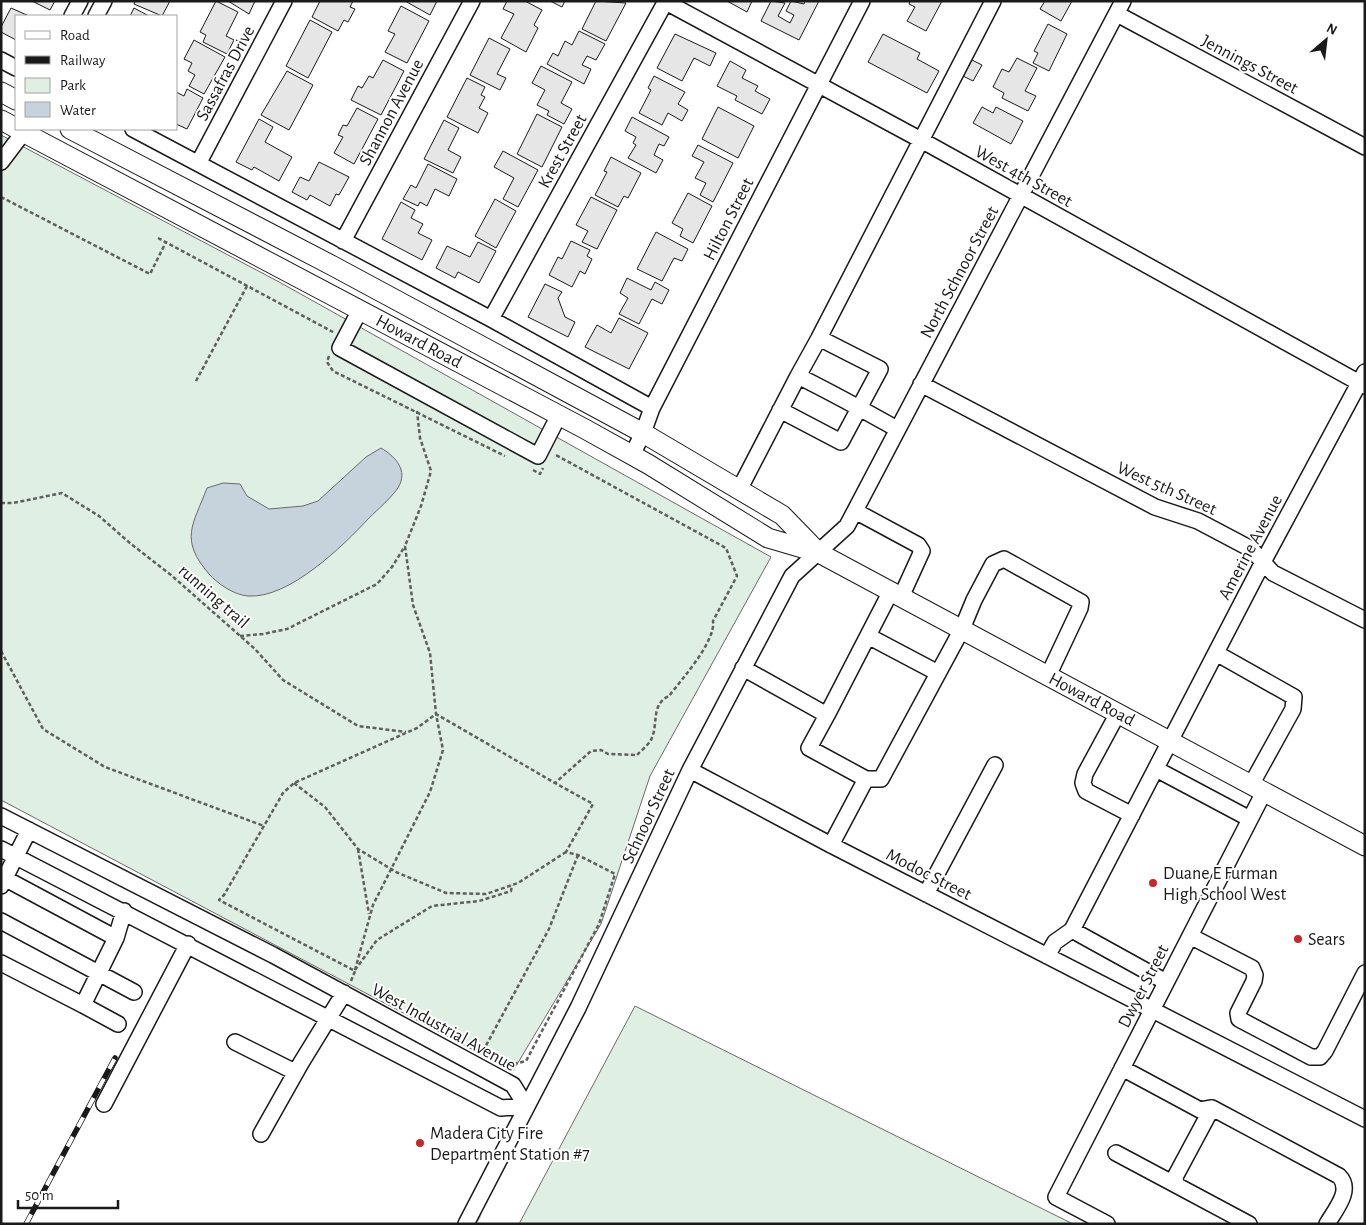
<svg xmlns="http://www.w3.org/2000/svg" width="1366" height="1225" font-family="'Alegreya Sans',sans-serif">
  <rect width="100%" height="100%" fill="#fff"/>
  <!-- green -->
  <path fill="#e0efe3" stroke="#6a6a6a" d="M1,135L281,283L771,557L650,776L601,924L513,1071L1,800Z
    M635,1006L1073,1224H519Z"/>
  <!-- water -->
  <path fill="#c6d2dc" stroke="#6a6a6a" d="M381,448C393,455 407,468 400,484C396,494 377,510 369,518C343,546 289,599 248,596C234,595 218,584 209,574C179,539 193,525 207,488L223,483L240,484L247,496L269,509L303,506L318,501L366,457Z"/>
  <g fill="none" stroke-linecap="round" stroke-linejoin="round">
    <!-- stream -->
    <path stroke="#c6d2dc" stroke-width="4" d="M475,1224L479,1216"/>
  </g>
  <!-- building -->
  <path fill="#e6e6e6" stroke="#1a1a1a" d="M32,1H55L50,10Z
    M135,1H170L162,16L134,4Z
    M216,1L238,12L226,36L234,40L227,54L203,42L206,35L200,32Z
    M228,1H255L249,14Z
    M320,1H353L350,7L355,9L348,22L344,20L338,31L312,17Z
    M405,1H437L430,15Z
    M507,1H525L542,10L534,25L538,28L526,52L501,38L514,14L503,9Z
    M550,1H565L562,7Z
    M596,1L626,3L606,41L582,29Z
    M727,1H752L747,12Z
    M771,1L785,3L778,16L790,23L794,15L786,11L791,1L804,4L805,1H819L799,40L761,21Z
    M910,1H942L926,31L907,21L915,7L909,4Z
    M1045,1H1072L1061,21L1040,9Z
    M401,6L429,21L407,63L385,52L395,34L388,31Z
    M11,8L29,16H16V40L1,32V27Z
    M134,8L149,16H130Z
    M310,20L332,32L308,78L286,66Z
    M1048,24L1067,34L1049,71L1033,63L1038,53L1034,51Z
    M579,31L605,44L596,60L587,56L582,65L591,69L584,84L547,64L553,53L558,56L565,41L572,45Z
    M675,34L716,53L710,66L694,58L682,81L657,68Z
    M883,34L920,53L917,59L939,71L927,93L868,62Z
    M489,38L510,49L497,74L506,78L500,90L470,75Z
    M194,40L225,57L204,94L189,86L195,75L188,71L192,63L184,59Z
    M1017,58L1037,68L1025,91L1036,96L1028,111L1002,98L1004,93L993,87L1002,69L1009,72Z
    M970,59L982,65L973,81L961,75Z
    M383,60L404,71L381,115L351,100L358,86L362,88L369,76L373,78Z
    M730,61L746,70L742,78L758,86L755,91L770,99L762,114L735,100L737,96L717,86Z
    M541,66L572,82L561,103L572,109L564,124L547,115L549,111L537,105L545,90L532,83Z
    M287,71L313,85L289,130L261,115Z
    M654,76L685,92L678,104L688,110L682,121L668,113L662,125L639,113L651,90L648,88Z
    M467,78L485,87L481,95L485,97L479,108L488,113L478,133L447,117Z
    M187,89L203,98L187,129L176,124V92L184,96Z
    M718,107L754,126L738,158L702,139Z
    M982,107L993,113L996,107L1023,121L1011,144L973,123Z
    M357,108L378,119L354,164L334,153L343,137L338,135L343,125L347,126Z
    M537,114L562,127L542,167L517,154Z
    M632,117L669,137L664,146L659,144L654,155L663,160L656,173L628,158L636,145L633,143L636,137L625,131Z
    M259,119L273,127L265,142L292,157L279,181L254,167L252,170L236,162Z
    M444,120L459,128L448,150L461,157L453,173L424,159Z
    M698,145L733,163L713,202L700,195L706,183L695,178L704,162L692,156Z
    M503,151L538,170L518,207L503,199L514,178L494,167Z
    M611,157L641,173L628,198L624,196L618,207L595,195L607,172L604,171Z
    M319,162L349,177L339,195L336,194L330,206L310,195L307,200L292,192L300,177L309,181Z
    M428,164L457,179L449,196L435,189L427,206L420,202L418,206L403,199L411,185L416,188Z
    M688,193L712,206L693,243L680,236L683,229L672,223Z
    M591,197L617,210L597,249L582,242L588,231L576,225Z
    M495,199L516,211L496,248L475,236Z
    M401,202L415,210L411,218L423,224L418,233L432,240L422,260L382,239Z
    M656,232L688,249L682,261L674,258L662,281L637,269Z
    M571,241L590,250L587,256L592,259L585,274L580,271L572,287L549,275L558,257L562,259Z
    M478,242L496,251L479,283L458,272L455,278L436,268L447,246L470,257Z
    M627,278L651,290L655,282L669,290L662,304L652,299L639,324L619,314L628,298L620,293Z
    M545,284L562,292L558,298L565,317L575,322L568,337L528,317Z
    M619,318L648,333L629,369L585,347L597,325L611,333Z"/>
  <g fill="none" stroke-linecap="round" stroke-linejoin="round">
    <!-- minor casing -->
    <g stroke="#1a1a1a" stroke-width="18">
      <path id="minor" d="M664,1L921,140L1365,386
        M1117,14L1365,147
        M72,16L80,1
        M96,16L104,1
        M1,60L16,68
        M133,129L491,319L652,408
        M1,162L26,129
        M199,162L284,1
        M343,241L472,1
        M360,310L340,348L538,456L559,415
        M491,319L666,1
        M819,338L993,1
        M921,384L1155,507L1198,521L1251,549L1273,573L1365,620
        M780,410L841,442L880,369L819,338L798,376C832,393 865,411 897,429
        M632,455L643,433L652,408L862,1
        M739,490L798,376
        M855,511L918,545L922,551L901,597
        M868,636L938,673
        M1216,653L1294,697L1293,709L1251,785
        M743,668L827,715L809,748L866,779L831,845
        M1118,713L1085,774L1083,783L1086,791L1132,815
        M827,715L891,591
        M1156,769L1250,819
        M690,770L831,845L1365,1119
        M866,779H881L962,629L974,600L993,564L1004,559L1081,602L1080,608L1048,676
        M1,816L273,955L513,1085L526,1106
        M1,849L501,1108L526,1106
        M6,879L116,938
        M1,886L29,830
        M926,894L995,765
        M1,921L134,992
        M1190,936L1252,968L1255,975L1254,981L1238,1013L1239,1019L1311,1057H1320L1325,1051L1365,973
        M1047,956L1055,942L1072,930
        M1,963L83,1005L116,938L124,911
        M1166,982L1072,930L1263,562L1365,372
        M83,1005L118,1024
        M235,1042L295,1072
        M1122,1068L1200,1110L1212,1108L1339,1176C1353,1190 1335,1210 1327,1224
        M104,1104L188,944
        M1212,1108L1175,1177L1176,1185L1249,1224
        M261,1134L301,1063L344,993
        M1116,1153L1176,1185
        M466,1224L578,1008L690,770L792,576L847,526L1123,1
        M1107,1224L1056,1197L1264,792"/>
    </g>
    <!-- major casing -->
    <g stroke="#1a1a1a" stroke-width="21">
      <path id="major" d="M1,92L16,100
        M1,120L16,128
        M17,129L585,429L648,464L768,538L819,553L1365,846
        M70,129L333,266L643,433L782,515L818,552"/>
    </g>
    <!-- path -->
    <path stroke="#5f5f5f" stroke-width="2.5" stroke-dasharray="4 2.5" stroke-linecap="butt" d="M1,197L150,274L166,242
      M158,238L333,332
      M329,356L327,362L333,371L505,456
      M196,381L247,286
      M533,470L540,474L543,468
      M1,503H13L62,493L99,516L131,544L171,575L255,649L283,680L358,726L406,732
      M240,636L263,634L287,629L377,584L392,567L405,546
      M1,651L43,729L105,767L264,826
      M294,783L325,807L358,849L396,872L446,893L486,894L518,883L566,852
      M358,849L369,914
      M355,970L373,905L430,792L443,750L436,714L430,653L413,605L405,546L421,506L431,471L420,438L417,411
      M355,970L377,940L432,906L479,901L511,891L512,885
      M351,981L355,971L219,900L224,895L283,793L294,783L417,728L436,714L555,783L591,751L601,750L608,754L637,755C641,751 648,745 651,740C659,724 650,705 669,696C682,679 716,641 713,621L737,576L726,548L554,454
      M473,1046L510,1065L526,1061L599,924L615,874L578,855L566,852L593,804L555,783
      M483,1051L549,929L578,855"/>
    <!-- minor -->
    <use href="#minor" stroke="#fff" stroke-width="15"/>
    <!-- major -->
    <use href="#major" stroke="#fff" stroke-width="19"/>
    <!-- rail casing -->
    <g stroke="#1a1a1a" stroke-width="5.5">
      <path id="rail" d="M26,1224L115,1058"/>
    </g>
    <!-- rail -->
    <use href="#rail" stroke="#fff" stroke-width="4" stroke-dasharray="11" stroke-linecap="butt"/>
  </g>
  <!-- markers -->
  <g fill="#c62828" stroke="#fff" stroke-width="2">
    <circle cx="1153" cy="883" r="5"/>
    <circle cx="1298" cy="939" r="5"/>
    <circle cx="420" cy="1143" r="5"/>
  </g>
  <g text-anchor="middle" stroke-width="4" stroke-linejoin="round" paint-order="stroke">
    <!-- street labels -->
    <g font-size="18" fill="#1a1a1a" stroke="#fff">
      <text transform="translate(1250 64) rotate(28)" y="6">Jennings Street</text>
      <text transform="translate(225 73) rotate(-62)" y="6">Sassafras Drive</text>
      <text transform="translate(391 112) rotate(-62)" y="6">Shannon Avenue</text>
      <text transform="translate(562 151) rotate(-61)" y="6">Krest Street</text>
      <text transform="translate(1024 176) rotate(29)" y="6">West 4th Street</text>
      <text transform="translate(728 219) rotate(-63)" y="6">Hilton Street</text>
      <text transform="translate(959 272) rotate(-62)" y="6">North Schnoor Street</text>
      <text transform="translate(419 341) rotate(28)" y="6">Howard Road</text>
      <text transform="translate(1167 488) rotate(24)" y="6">West 5th Street</text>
      <text transform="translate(1250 547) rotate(-62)" y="6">Amerine Avenue</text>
      <text transform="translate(214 596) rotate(41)" y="6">running trail</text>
      <text transform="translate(1092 699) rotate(28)" y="6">Howard Road</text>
      <text transform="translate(648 816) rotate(-65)" y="6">Schnoor Street</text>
      <text transform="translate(929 874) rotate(27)" y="6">Modoc Street</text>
      <text transform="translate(1143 986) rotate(-63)" y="6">Dwyer Street</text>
      <text transform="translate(444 1027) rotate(29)" y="6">West Industrial Avenue</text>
    </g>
    <!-- poi labels -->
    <g font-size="18" fill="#1a1a1a" stroke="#fff" text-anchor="start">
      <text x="1163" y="879">Duane E Furman<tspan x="1163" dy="21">High School West</tspan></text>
      <text x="1308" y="945">Sears</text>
      <text x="430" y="1139">Madera City Fire<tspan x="430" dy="21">Department Station #7</tspan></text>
    </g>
  </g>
  <!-- border -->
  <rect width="1366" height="1225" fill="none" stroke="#1a1a1a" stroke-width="5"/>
  <!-- legend -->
  <rect x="15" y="15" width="162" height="115" fill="#ffffff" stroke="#a3a3a3"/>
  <rect x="25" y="31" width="25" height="8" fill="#ffffff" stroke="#a3a3a3"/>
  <text x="60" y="40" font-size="15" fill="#1a1a1a">Road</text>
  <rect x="25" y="56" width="25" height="8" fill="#1a1a1a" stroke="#a3a3a3"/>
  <text x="60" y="65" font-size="15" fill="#1a1a1a">Railway</text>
  <rect x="25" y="78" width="25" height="15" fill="#e0efe3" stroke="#a3a3a3"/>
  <text x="60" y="90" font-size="15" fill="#1a1a1a">Park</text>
  <rect x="25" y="102" width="25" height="15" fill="#c6d2dc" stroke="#a3a3a3"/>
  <text x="60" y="115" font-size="15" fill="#1a1a1a">Water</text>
  <!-- north arrow -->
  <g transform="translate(1326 40) rotate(28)" stroke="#ffffff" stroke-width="4" paint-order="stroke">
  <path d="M0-4L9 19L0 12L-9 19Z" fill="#1a1a1a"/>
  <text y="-8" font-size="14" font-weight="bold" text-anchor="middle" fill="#1a1a1a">N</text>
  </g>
  <!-- scale -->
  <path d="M18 1200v8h100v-8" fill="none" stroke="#1a1a1a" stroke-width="2.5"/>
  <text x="25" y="1200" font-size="15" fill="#1a1a1a" stroke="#ffffff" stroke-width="4" paint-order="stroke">50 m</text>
</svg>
